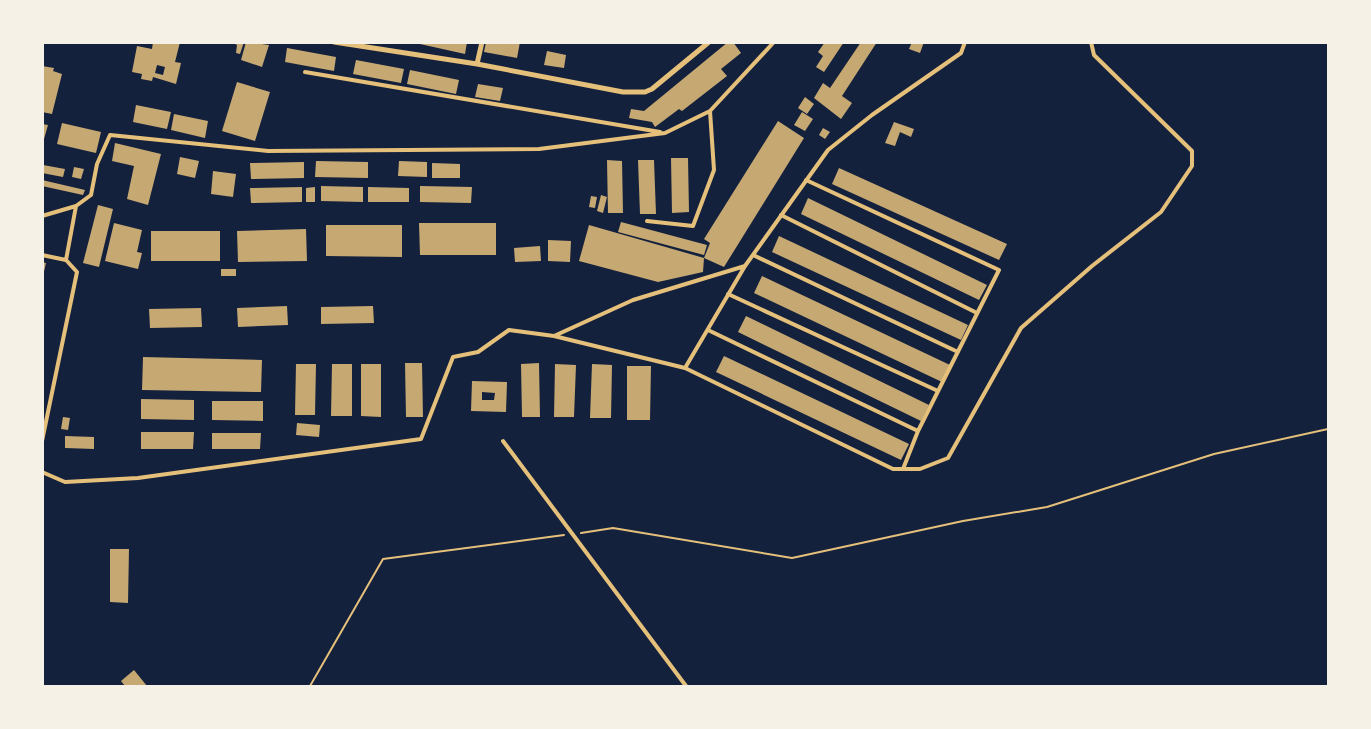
<svg xmlns="http://www.w3.org/2000/svg" width="1371" height="729" font-family="Arial,sans-serif">
  <rect width="100%" height="100%" fill="#14213d"/>
  <!-- building -->
  <path fill="#c6a872" fill-rule="evenodd" d="M153,42H180L175,62L181,63L176,84L153,77L152,81L141,79L142,74L132,72L137,46L152,49ZM157,65L165,67L163,75L155,73Z
    M232,42H244L240,54L236,53L237,45Z
    M246,42L269,45L262,67L241,60Z
    M411,42H467L465,54Z
    M486,42H520L517,58L484,52Z
    M728,42H733L741,53L721,69L727,76L682,111L679,109L655,127L652,122L629,118L631,109L644,111Z
    M825,42H844L824,72L816,67L823,56L818,52Z
    M861,42H877L842,96L852,103L841,119L814,98L823,83L830,88Z
    M912,42H924L920,53L909,49Z
    M287,48L336,57L334,71L285,62Z
    M547,51L566,55L564,68L544,65Z
    M356,60L404,69L401,83L353,74Z
    M42,66L54,68L53,71L62,74L52,114L42,112Z
    M410,70L459,80L456,94L407,84Z
    M237,82L270,92L255,141L222,131Z
    M478,84L503,88L500,101L475,97Z
    M805,97L814,104L807,114L798,108Z
    M136,105L171,112L167,129L133,122Z
    M802,112L813,119L805,131L794,125Z
    M174,114L208,121L205,138L171,130Z
    M778,121L804,138L724,267L704,258L710,243L704,239Z
    M894,122L914,129L911,137L900,132L895,146L885,143Z
    M62,123L101,132L96,153L57,144Z
    M42,124L48,125L44,139H42Z
    M823,128L830,132L825,139L819,135Z
    M115,143L161,154L148,205L127,199L134,166L112,161Z
    M180,157L199,161L195,178L177,174Z
    M671,158H688L689,212L672,213Z
    M607,160L622,161L623,213H608Z
    M638,160H654L656,214H640Z
    M316,161L368,162V178L315,177Z
    M399,161L427,162V177L398,176Z
    M304,162V178L251,179L250,163Z
    M432,163L460,164V178H432Z
    M43,165L65,169L63,177L42,173Z
    M74,167L84,169L81,179L72,177Z
    M839,168L1007,244L999,260L832,184Z
    M213,171L236,174L233,197L211,194Z
    M42,180L85,190L83,195L42,186Z
    M321,186L363,187V202L321,201Z
    M420,186L472,187L471,203L420,202Z
    M302,187V202L251,203L250,188Z
    M315,187V202H306V188Z
    M368,187L409,188V202H368Z
    M601,195L607,197L603,213L597,211Z
    M591,196L597,197L595,208L589,207Z
    M808,198L987,285L979,300L801,214Z
    M98,205L113,209L99,267L83,263Z
    M621,222L707,245L704,255L618,232Z
    M114,223L142,230L137,252L142,253L138,269L105,261Z
    M419,223H496V255H420Z
    M326,225H402V257L326,256Z
    M589,225L704,258L703,272L658,282L579,261Z
    M306,229L307,261L238,262L237,231Z
    M151,231H220V261H151Z
    M779,236L968,325L961,340L772,252Z
    M548,240L571,241L570,262L548,261Z
    M540,246L541,261L515,262L514,248Z
    M42,262L46,263L43,276H42Z
    M221,269H236V276H221Z
    M762,276L950,365L942,382L754,293Z
    M287,306L288,325L238,327L237,308Z
    M373,306L374,323L321,324V307Z
    M201,308L202,327L150,328L149,309Z
    M746,316L929,405L921,421L738,332Z
    M724,356L909,444L901,460L716,372Z
    M143,357L262,360L261,392L142,390Z
    M405,363H422L423,417H406Z
    M539,363L540,417H522L521,364Z
    M296,364H316L315,415H295Z
    M332,364H352V416H331Z
    M361,364H381V417L361,416Z
    M555,364L576,365L574,417H554Z
    M592,364L612,365L611,418H590Z
    M627,366H651L650,420H627Z
    M472,381L507,382L506,412L471,411ZM482,392L495,393L494,400H482Z
    M141,399L194,400V420L141,419Z
    M212,401H263V421L212,420Z
    M63,417L70,418L68,430L61,429Z
    M297,423L320,425L319,437L296,435Z
    M141,432H194L193,449H141Z
    M212,433H261L260,449H212Z
    M65,436L94,437V449L65,448Z
    M110,549H129L128,603L110,602Z
    M134,670L147,686H125L121,681Z"/>
  <g fill="none" stroke-linecap="round" stroke-linejoin="round">
    <!-- path -->
    <path stroke="#e5c07b" stroke-width="2" d="M581,533L613,528L792,558L963,521L1047,507L1214,454L1328,429
      M310,686L383,559L564,535"/>
    <!-- service -->
    <path stroke="#e5c07b" stroke-width="4" d="M305,72L660,132
      M806,180L999,270L918,431
      M781,215L977,313
      M42,216L76,206L91,195L97,164L110,135L268,151L539,149L665,133L710,111L774,42
      M647,221L693,226L714,170L710,111
      M42,255L66,260L77,272L42,441
      M753,255L958,352
      M66,260L76,206
      M728,294L938,391
      M708,330L918,431L903,469
      M554,336L633,300L745,266L828,150L872,115L961,53L965,42
      M685,368L745,266
      M503,441L686,686
      M42,472L65,482L138,478L421,439L453,357L478,352L509,330L554,336L685,368L893,469H920L948,458L1021,328L1092,266L1161,212L1192,166V151L1094,55L1091,42"/>
    <!-- minor -->
    <path stroke="#e5c07b" stroke-width="5" d="M334,42L477,64L623,92H645L652,89L709,42
      M477,64L482,42"/>
  </g>
  <!-- border -->
  <rect width="1371" height="729" fill="none" stroke="#f6f1e7" stroke-width="88"/>
</svg>
